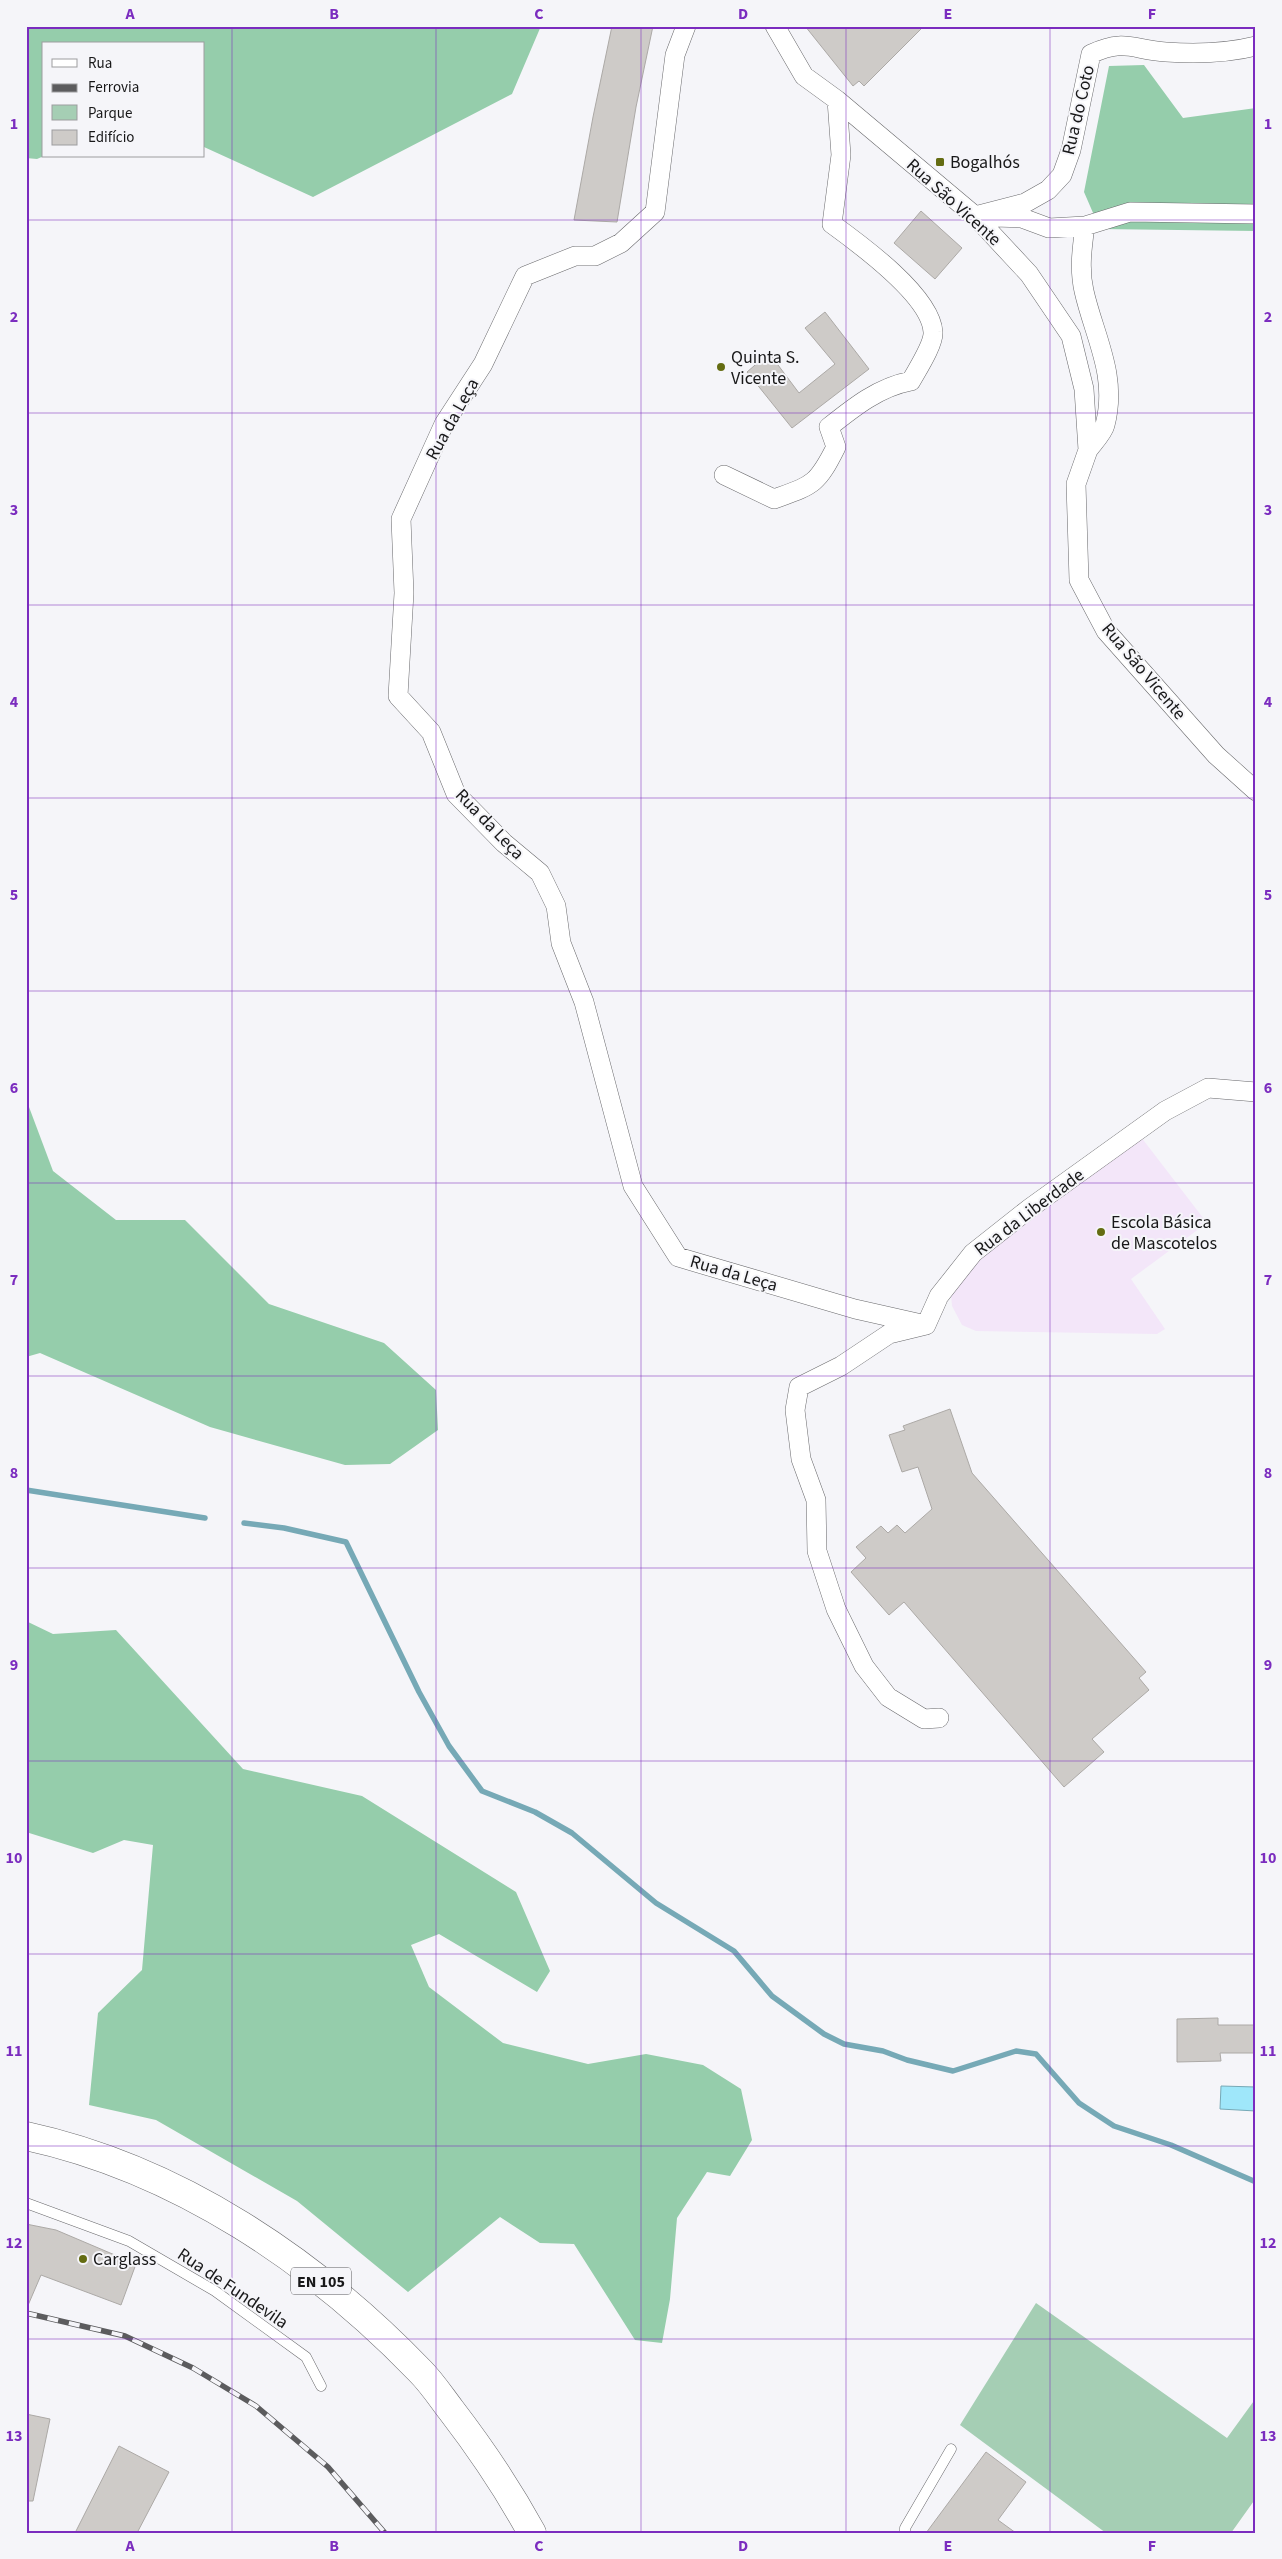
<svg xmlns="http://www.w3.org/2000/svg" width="1282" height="2559" font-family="'Source Sans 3',sans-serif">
  <rect width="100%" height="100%" fill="#f5f5f9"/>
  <!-- education -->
  <path fill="#f3e6f9" d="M1141,1137L1207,1223L1131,1279L1165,1329L1157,1334L976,1331L962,1325L952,1306L951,1295L975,1259Z"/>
  <!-- green -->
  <path fill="#a5ceb4" d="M1036,2303L1227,2438L1256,2398V2498L1231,2533H1106L960,2425Z"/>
  <!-- forest -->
  <path fill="#95cdab" d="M26,26H541L512,94L313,197L204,147V44H44V156L37,159L26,158Z
    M1144,65L1183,118L1256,108V231L1100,229L1084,192L1109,66Z
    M26,1099L53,1171L116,1220H185L269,1304L384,1343L436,1390L438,1430L390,1464L345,1465L210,1427L40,1353L26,1357Z
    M26,1621L53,1634L116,1630L243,1769L362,1796L516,1892L550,1971L537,1992L439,1934L411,1945L429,1987L503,2043L588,2064L646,2054L703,2065L741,2089L752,2140L730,2176L707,2172L677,2218L670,2299L662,2343L635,2340L574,2244L540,2243L500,2217L408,2292L297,2201L156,2120L89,2105L98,2013L142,1970L153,1845L124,1840L93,1853L26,1832Z"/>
  <!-- water -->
  <path fill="#9fe7fa" stroke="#76a9b6" d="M1221,2086L1256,2087V2111L1220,2109Z"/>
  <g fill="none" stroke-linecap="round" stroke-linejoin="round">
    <!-- stream -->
    <path stroke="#76a9b6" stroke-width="5.5" d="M26,1490L205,1518
      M244,1523L284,1528L346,1542L419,1692L449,1746L482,1791L535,1812L572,1833L656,1903L734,1951L772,1996L824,2034L844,2044L883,2051L907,2060L953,2071L1016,2051L1036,2054L1079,2103L1114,2126L1171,2145L1256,2182"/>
  </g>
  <!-- building -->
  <path fill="#cecbc8" stroke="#aca9a6" d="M612,26H653L636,107L617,222L574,220L593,117Z
    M805,26H924L864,86L859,81L853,86Z
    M921,211L962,248L935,279L894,243Z
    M825,312L869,369L792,428L747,372L769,353L799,393L835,364L805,328Z
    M950,1409L972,1473L1146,1672L1139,1678L1149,1690L1092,1739L1104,1752L1064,1787L904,1602L889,1615L851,1572L866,1558L856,1547L881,1526L888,1533L897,1525L905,1533L932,1509L918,1467L902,1472L889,1435L905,1430L903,1426Z
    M1218,2018V2025H1256V2053H1220L1221,2061L1177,2062V2019Z
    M26,2224L56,2230L136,2264L121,2305L41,2275L26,2310Z
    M26,2414L50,2419L33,2501H26Z
    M119,2446L169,2472L137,2533H75Z
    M986,2452L1026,2482L998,2520L1016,2533H926Z"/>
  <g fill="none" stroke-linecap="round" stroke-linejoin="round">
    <!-- lane casing -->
    <g stroke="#69696c" stroke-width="11">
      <path id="lane" d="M26,2203L129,2241L215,2291L306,2357L321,2386
        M905,2533V2528L951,2449"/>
    </g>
    <!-- street casing -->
    <g stroke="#69696c" stroke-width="20">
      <path id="street" d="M686,26L675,55L655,212L621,243L595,256H575L525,276L483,364L444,424L401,519L404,593L398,696L431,732L456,794L504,843L540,873L556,906L561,943L584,1002L633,1186L678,1257L855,1309L926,1325
        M775,26L804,76L837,100L975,216L1029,274L1071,336L1084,389L1088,450L1076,484L1079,580L1106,631L1216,755L1256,791
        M975,216L1025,203L1048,190L1062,175L1071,150L1091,54C1125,38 1133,50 1166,52C1195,54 1228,53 1256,46
        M994,217L1022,218L1049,228L1085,226L1130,212L1256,214
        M1085,226C1082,248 1079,269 1084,291C1094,336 1118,375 1105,425C1103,433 1093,443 1088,450
        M724,475L774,499C813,485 817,485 836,447L829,427C854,407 879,387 911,381C917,370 934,344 933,332C931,296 861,245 832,224L841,155L837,100
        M939,1718L924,1719L888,1697L864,1666L836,1609L817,1551L816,1500L801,1459L795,1410L799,1387L841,1366L889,1334L926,1325L939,1296L973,1253L1030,1208L1165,1111L1208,1088L1256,1092"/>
    </g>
    <!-- primary casing -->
    <g stroke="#69696c" stroke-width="29">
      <path id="primary" d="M26,2136C178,2169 314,2261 420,2371C432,2383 441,2397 451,2410C481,2449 508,2489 532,2533"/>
    </g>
    <!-- lane -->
    <use href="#lane" stroke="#fff" stroke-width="10"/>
    <!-- street -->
    <use href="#street" stroke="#fff" stroke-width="19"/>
    <!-- primary -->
    <use href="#primary" stroke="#fff" stroke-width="28"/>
    <!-- rail casing -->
    <g stroke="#5c5c5e" stroke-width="5.5">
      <path id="rail" d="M26,2313L125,2336L193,2368L256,2406L328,2467L385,2533"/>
    </g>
    <!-- rail -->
    <use href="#rail" stroke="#f5f5f9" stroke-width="4" stroke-dasharray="11" stroke-linecap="butt"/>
  </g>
  <!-- grid -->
  <path fill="none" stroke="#7b2cbf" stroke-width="1" stroke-opacity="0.55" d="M232,26V2533M436,26V2533M641,26V2533M846,26V2533M1050,26V2533M26,220H1256M26,413H1256M26,605H1256M26,798H1256M26,991H1256M26,1183H1256M26,1376H1256M26,1568H1256M26,1761H1256M26,1954H1256M26,2146H1256M26,2339H1256"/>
  <!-- markers -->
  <g fill="#646c12" stroke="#f5f5f9" stroke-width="2">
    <rect x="935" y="157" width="10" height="10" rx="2.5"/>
    <circle cx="721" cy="367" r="5"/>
    <circle cx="1101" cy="1232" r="5"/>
    <circle cx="83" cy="2259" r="5"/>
  </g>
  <g text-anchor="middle" stroke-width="4" stroke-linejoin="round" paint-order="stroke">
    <!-- shield labels -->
    <rect fill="#f5f5f9" stroke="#5a5a5c" stroke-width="1" x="291" y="2267.5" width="60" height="27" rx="4"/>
    <g font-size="16" font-weight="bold" fill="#181819">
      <text x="321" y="2287">EN 105</text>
    </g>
    <!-- street labels -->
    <g font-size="18" fill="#181819" stroke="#f5f5f9">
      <text transform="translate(1078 110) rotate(-77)" y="6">Rua do Coto</text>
      <text transform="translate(954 202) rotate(42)" y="6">Rua São Vicente</text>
      <text transform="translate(452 419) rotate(-61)" y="6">Rua da Leça</text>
      <text transform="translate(1144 671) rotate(50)" y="6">Rua São Vicente</text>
      <text transform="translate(490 824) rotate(46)" y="6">Rua da Leça</text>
      <text transform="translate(1029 1212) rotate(-37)" y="6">Rua da Liberdade</text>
      <text transform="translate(734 1273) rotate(16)" y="6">Rua da Leça</text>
      <text transform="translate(233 2288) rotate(34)" y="6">Rua de Fundevila</text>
    </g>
    <!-- poi labels -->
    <g font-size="18" fill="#181819" stroke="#f5f5f9" text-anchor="start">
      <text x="950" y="168">Bogalhós</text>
      <text x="731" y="363">Quinta S.<tspan x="731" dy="21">Vicente</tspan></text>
      <text x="1111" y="1228">Escola Básica<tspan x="1111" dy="21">de Mascotelos</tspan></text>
      <text x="93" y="2265">Carglass</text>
    </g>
  </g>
  <!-- border -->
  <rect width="1282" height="2559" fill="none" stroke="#f5f5f9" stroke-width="55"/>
  <!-- legend -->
  <rect x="42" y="42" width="162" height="115" fill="#f5f5f9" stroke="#9d9d9f"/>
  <rect x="52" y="59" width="25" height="8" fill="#ffffff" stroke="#9d9d9f"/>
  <text x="88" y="68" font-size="15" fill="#181819">Rua</text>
  <rect x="52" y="84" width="25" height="8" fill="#5c5c5e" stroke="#9d9d9f"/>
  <text x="88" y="92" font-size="15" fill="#181819">Ferrovia</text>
  <rect x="52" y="105" width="25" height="15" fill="#a5ceb4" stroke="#9d9d9f"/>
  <text x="88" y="118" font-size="15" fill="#181819">Parque</text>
  <rect x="52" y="130" width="25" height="15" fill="#cecbc8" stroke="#9d9d9f"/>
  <text x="88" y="142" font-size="15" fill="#181819">Edifício</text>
  <rect x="28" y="28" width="1226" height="2504" fill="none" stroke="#7b2cbf" stroke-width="2"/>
  <g font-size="16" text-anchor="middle" font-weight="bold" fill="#7b2cbf">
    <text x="130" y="19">A</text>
    <text x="334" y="19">B</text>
    <text x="539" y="19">C</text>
    <text x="743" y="19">D</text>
    <text x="948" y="19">E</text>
    <text x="1152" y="19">F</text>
    <text x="14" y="129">1</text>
    <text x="1268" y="129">1</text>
    <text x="14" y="322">2</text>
    <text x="1268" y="322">2</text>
    <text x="14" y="515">3</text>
    <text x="1268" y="515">3</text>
    <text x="14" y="707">4</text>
    <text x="1268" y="707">4</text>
    <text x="14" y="900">5</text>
    <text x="1268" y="900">5</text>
    <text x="14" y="1093">6</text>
    <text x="1268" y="1093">6</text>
    <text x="14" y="1285">7</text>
    <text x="1268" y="1285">7</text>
    <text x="14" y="1478">8</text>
    <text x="1268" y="1478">8</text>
    <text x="14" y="1670">9</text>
    <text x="1268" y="1670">9</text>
    <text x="14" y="1863">10</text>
    <text x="1268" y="1863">10</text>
    <text x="14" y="2056">11</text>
    <text x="1268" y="2056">11</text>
    <text x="14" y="2248">12</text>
    <text x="1268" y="2248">12</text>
    <text x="14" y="2441">13</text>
    <text x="1268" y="2441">13</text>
    <text x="130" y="2551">A</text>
    <text x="334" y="2551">B</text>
    <text x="539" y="2551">C</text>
    <text x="743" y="2551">D</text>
    <text x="948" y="2551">E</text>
    <text x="1152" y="2551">F</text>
  </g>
</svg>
